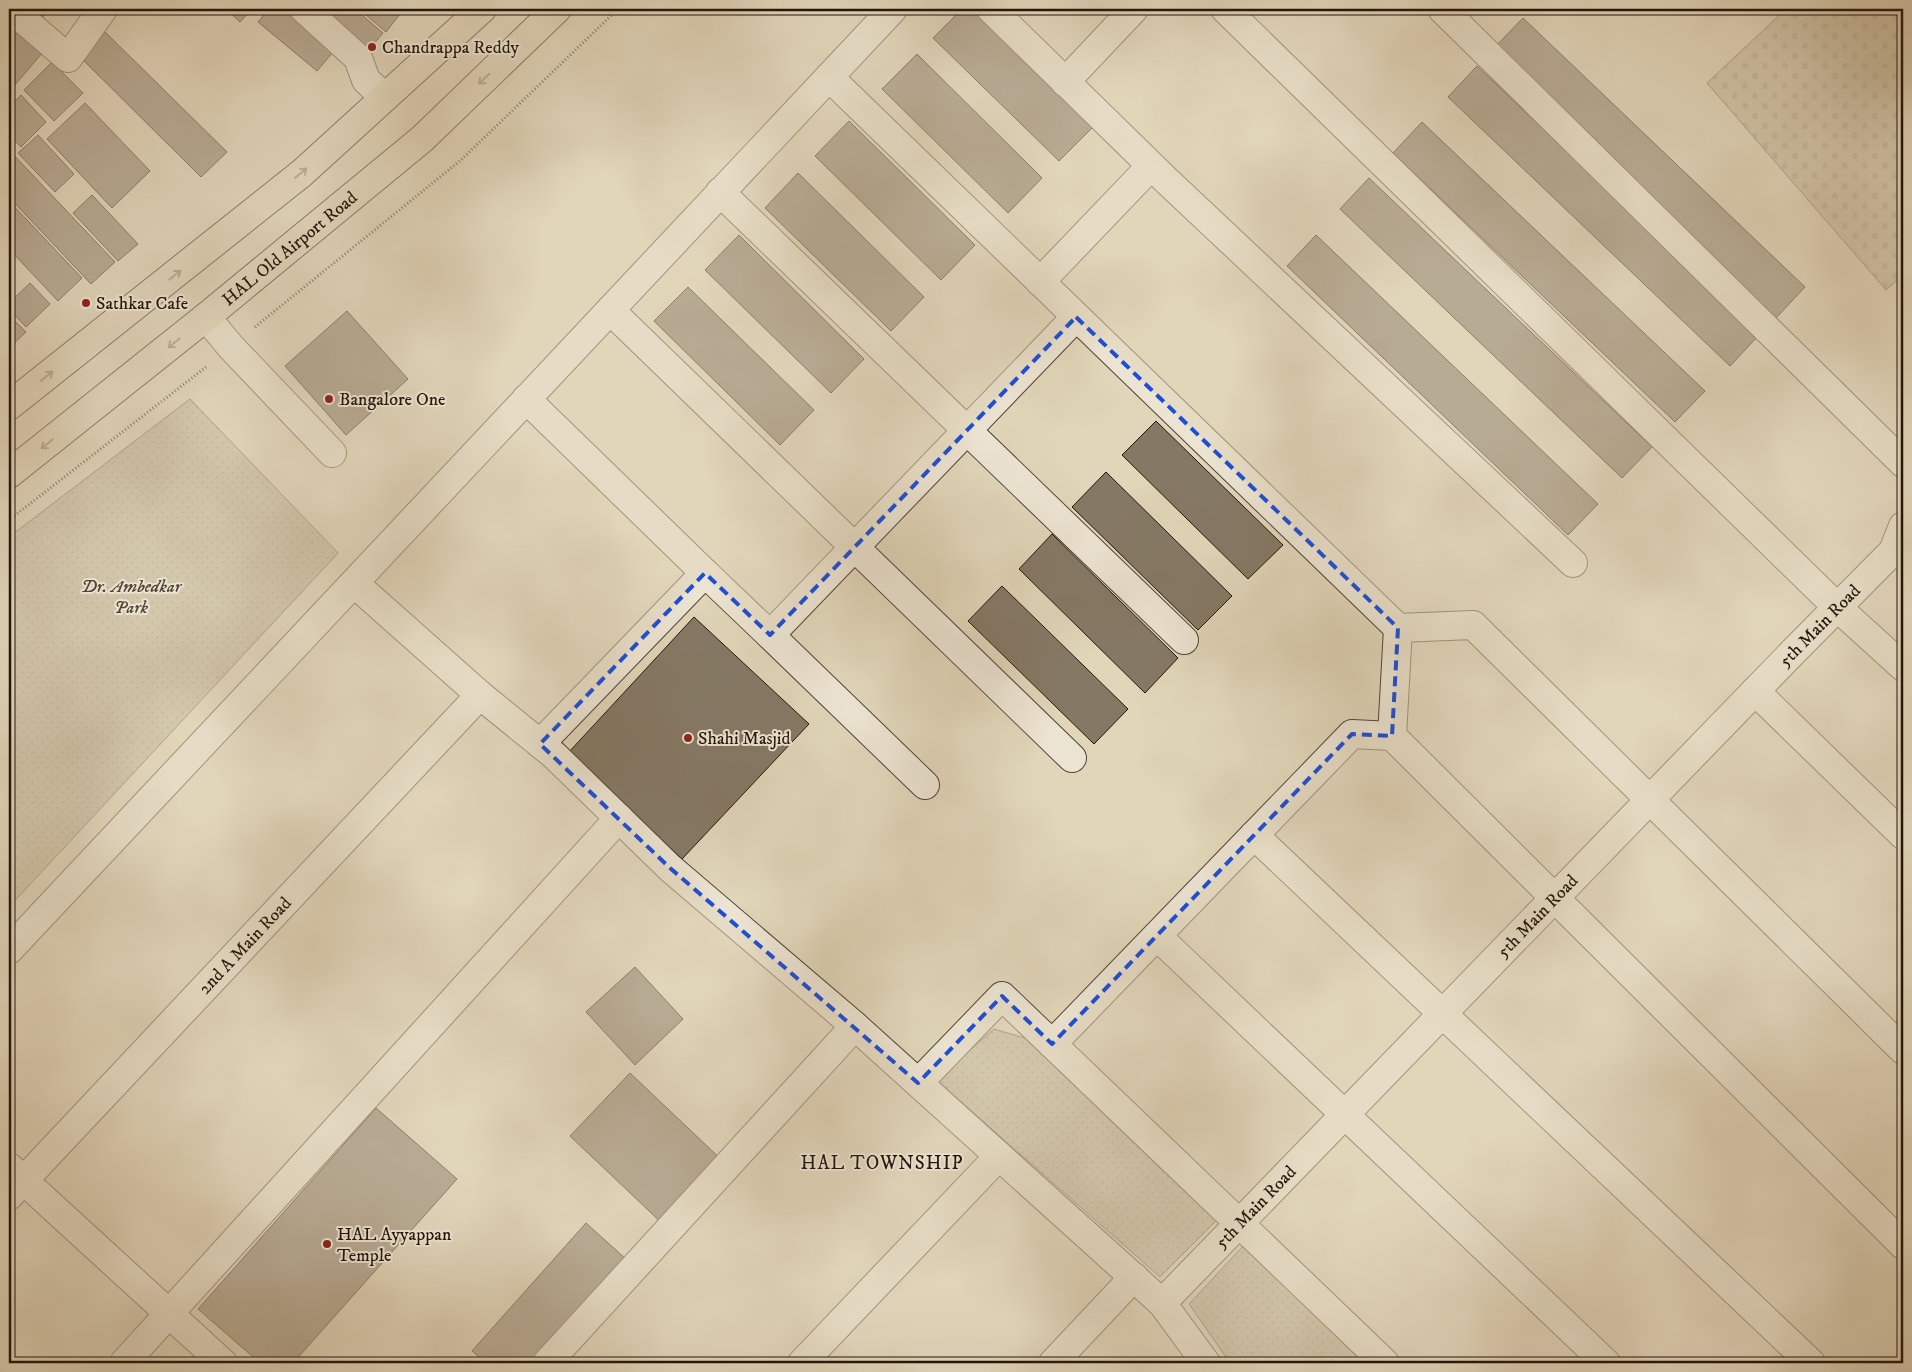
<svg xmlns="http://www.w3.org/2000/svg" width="1912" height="1372" font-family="'IM FELL DW Pica',serif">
  <defs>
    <pattern id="cemetery-stones" width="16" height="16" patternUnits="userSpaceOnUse" patternTransform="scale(1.25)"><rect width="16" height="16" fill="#c1b59c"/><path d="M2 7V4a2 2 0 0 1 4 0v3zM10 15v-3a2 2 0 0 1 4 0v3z" fill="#a69b85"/></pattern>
    <pattern id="park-dots" width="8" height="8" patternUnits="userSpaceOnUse" patternTransform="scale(1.25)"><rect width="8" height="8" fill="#c1b59c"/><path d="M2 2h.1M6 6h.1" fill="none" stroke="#a69b85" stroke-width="1.8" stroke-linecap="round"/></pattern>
  </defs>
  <rect width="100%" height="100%" fill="#e1d6ba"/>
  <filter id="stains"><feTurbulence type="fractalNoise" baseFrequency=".004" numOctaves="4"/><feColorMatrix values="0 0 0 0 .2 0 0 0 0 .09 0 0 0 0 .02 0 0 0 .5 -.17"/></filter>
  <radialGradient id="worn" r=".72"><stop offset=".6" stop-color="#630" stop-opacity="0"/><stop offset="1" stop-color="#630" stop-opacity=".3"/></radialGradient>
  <!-- cemetery -->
  <path fill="url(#cemetery-stones)" stroke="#726554" d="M1786,9H1903V275L1886,290L1707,83Z"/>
  <!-- park -->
  <path fill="url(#park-dots)" stroke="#726554" d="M190,399L338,553L9,907V537Z
    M994,1029L1045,1044L1219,1218L1160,1277L936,1080Z
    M1245,1244L1364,1363H1230L1189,1304Z"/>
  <!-- building -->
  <path fill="#857966" stroke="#22150b" d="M23,9H49L39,22Z
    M226,9H252L240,22Z
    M269,9H290L337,47L317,71L258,22Z
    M320,9H355L383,33L367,52Z
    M359,9H394L400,14L386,32Z
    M962,9H973L1093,127L1059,161L933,38Z
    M1523,18L1805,287L1776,318L1493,49Z
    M9,20L18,28L9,38Z
    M103,30L227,152L201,177L78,55Z
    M19,31L43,52L9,92V43Z
    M917,54L1042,178L1008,213L882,89Z
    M52,62L83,93L54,121L24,90Z
    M1477,66L1759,335L1730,366L1448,97Z
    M21,95L46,122L21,147L9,134V107Z
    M85,103L150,171L112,208L47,139Z
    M849,121L975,245L941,280L815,156Z
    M1422,122L1705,391L1675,422L1393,153Z
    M38,135L74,174L55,192L18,153Z
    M9,150L115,262L91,284L9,197Z
    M798,173L924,297L891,331L765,208Z
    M1369,178L1652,447L1622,478L1340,209Z
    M92,195L138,244L118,261L73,213Z
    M9,201L82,278L58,301L9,249Z
    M739,235L864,359L831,393L705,270Z
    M1316,235L1598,504L1568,535L1287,266Z
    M30,283L50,304L26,327L9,309V303Z
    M688,287L814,410L780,445L654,321Z
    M347,311L408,379L346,435L285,366Z
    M9,315L26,332L9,348Z
    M1156,421L1283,545L1248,579L1122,455Z
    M1106,472L1232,596L1198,630L1072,507Z
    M1052,534L1178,658L1145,693L1019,569Z
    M1002,586L1128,709L1094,744L968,621Z
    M694,617L809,724L682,859L568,753Z
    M635,967L683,1019L635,1065L586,1012Z
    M630,1073L727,1165L667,1228L570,1136Z
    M376,1108L457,1179L293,1363H260L198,1309Z
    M586,1223L627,1260L536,1363H486L472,1351Z"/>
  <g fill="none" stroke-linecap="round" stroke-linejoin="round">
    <!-- minor casing -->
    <g stroke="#524537" stroke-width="30">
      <g id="minor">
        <path d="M11,9L68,58L103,9"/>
        <path d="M304,9L358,58L366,80L384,97"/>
        <path d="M991,9L1166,180L1573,563"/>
        <path d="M1225,9L1837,607L1903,667"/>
        <path d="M1442,9L1903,463"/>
        <path d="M829,77L1398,628L1473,625L1903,1050"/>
        <path d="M1065,82L1134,9"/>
        <path d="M720,192L1184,640"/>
        <path d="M1040,282L1151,166"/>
        <path d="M610,310L1072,758"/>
        <path d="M206,317L231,347L332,453"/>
        <path d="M526,399L705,573"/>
        <path d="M354,583L480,695L554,755L670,868L855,1026L1162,1303L1206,1363"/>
        <path d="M770,635L925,785"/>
        <path d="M1755,691L1903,835"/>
        <path d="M1392,736L1398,628"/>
        <path d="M540,744L705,573L770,635L1076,317"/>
        <path d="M1254,835L1811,1363"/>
        <path d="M1157,936L1606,1363"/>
        <path d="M9,950L893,9"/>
        <path d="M1052,1044L1352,734L1392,736L1903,1245"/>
        <path d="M918,1083L1002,996L1385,1363"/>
        <path d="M9,1167L223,1363"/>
        <path id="s1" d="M9,1196L480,695"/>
        <path id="s2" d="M1162,1303L1794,651L1893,551L1903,526"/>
        <path d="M124,1363L619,818"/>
        <path d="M547,1363L855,1026"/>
        <path d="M802,1363L999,1156"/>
        <path d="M1053,1363L1134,1277"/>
      </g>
    </g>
    <!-- major casing -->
    <g stroke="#22150b" stroke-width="30">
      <g id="major">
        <path d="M9,406L302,173L482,9"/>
        <path id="s3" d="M9,474L206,317L422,139L557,9"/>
      </g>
    </g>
    <!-- path -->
    <path stroke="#22150b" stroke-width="3" stroke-dasharray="1 2.5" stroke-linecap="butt" d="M255,327L461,160L618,9
      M9,520L206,367"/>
    <!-- minor -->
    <use href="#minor" stroke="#ece4d2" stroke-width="28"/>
    <!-- major -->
    <use href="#major" stroke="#e1d6ba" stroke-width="28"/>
  </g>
  <!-- one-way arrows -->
  <defs><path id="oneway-shaft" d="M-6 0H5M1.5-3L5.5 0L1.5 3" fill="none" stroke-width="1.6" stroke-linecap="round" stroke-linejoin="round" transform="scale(1.25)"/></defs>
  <g stroke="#8b7f6b">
    <use href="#oneway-shaft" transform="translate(484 79) rotate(136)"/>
    <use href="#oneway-shaft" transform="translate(301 173) rotate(-40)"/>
    <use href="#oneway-shaft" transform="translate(175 275) rotate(-39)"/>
    <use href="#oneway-shaft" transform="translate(174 343) rotate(141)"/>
    <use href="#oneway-shaft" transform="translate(47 376) rotate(-38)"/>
    <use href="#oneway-shaft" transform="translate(47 444) rotate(141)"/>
  </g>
  <!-- marked area -->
  <path d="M0 0H1912V1372H0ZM1076,317L1398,628L1392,736L1352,734L1052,1044L1002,996L918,1083L670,868L540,744L705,573L770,635Z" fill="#e1d6ba" fill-opacity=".55" fill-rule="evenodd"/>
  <path fill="none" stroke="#1d4ed8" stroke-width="4" stroke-dasharray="10 6" stroke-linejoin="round" d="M1076,317L1398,628L1392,736L1352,734L1052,1044L1002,996L918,1083L670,868L540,744L705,573L770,635Z"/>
  <!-- markers -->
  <g fill="#8f2418" stroke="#ece4d2" stroke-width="2">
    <circle cx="372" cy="47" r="5"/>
    <circle cx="86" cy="303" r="5"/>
    <circle cx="329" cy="399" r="5"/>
    <circle cx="688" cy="738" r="5"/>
    <circle cx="327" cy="1244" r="5"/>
  </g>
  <g text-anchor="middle" stroke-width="4" stroke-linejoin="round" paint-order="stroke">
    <!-- poi labels -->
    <g font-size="18" fill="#22150b" stroke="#ece4d2" text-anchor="start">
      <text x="382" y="53">Chandrappa Reddy</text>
      <text x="96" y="309">Sathkar Cafe</text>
      <text x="339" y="405">Bangalore One</text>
      <text x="698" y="744">Shahi Masjid</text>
      <text x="337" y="1240">HAL Ayyappan<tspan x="337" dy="21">Temple</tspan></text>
    </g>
    <!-- street labels -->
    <g font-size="18" fill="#22150b" stroke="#ece4d2">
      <text dy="6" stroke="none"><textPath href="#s3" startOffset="360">HAL Old Airport Road</textPath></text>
      <text dy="6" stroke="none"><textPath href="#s2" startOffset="944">5th Main Road</textPath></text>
      <text dy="6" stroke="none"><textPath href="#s2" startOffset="539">5th Main Road</textPath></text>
      <text dy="6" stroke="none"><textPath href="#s1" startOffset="344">2nd A Main Road</textPath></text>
      <text dy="6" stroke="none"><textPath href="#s2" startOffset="134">5th Main Road</textPath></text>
    </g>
    <!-- park labels -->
    <g font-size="18" font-style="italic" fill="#524536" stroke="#ece4d2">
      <text x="131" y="592">Dr. Ambedkar<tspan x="131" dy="21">Park</tspan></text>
    </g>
    <!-- neighbourhood labels -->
    <g font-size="19" letter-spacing="1" fill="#22150b" stroke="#ece4d2">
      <text x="882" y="1169">HAL TOWNSHIP</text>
    </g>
  </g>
  <!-- margin -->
  <rect width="1912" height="1372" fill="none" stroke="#e1d6ba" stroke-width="30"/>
  <rect x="10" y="10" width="1892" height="1352" fill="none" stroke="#22150b" stroke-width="2.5"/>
  <rect x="15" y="15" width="1882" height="1342" fill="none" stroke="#22150b"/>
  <rect width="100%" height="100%" filter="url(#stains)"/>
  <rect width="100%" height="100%" fill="url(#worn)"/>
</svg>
